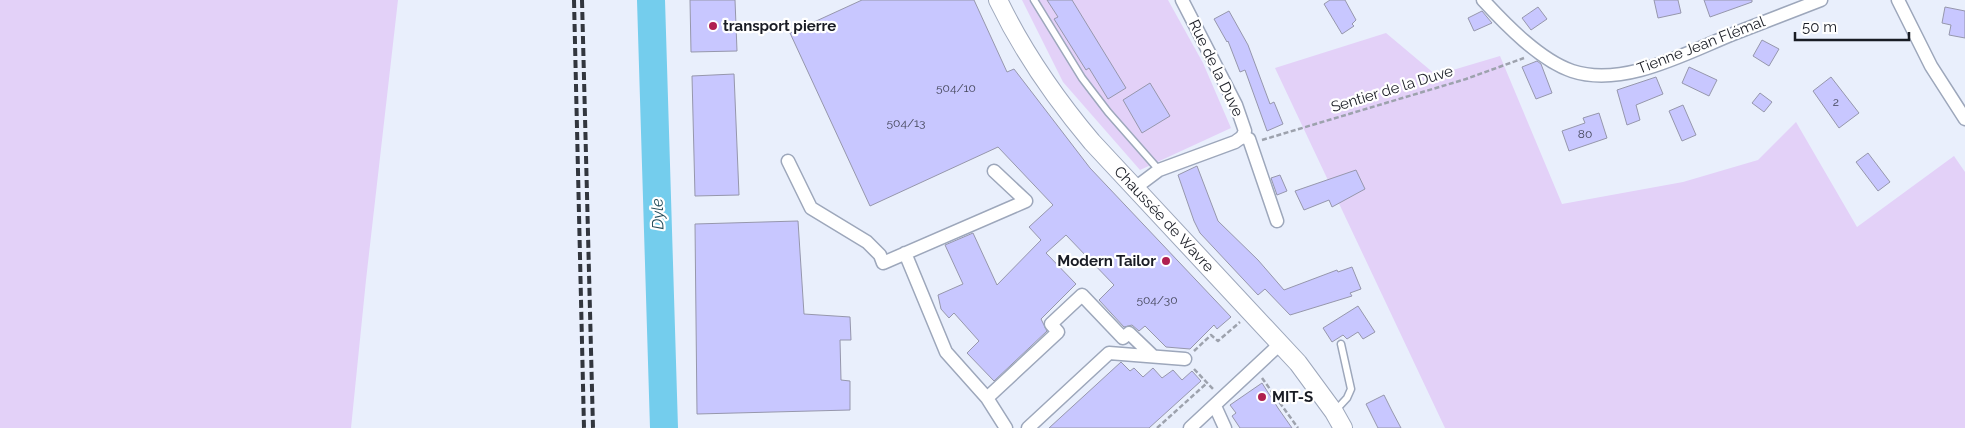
<svg xmlns="http://www.w3.org/2000/svg" width="1965" height="428" font-family="Raleway,sans-serif">
  <rect width="100%" height="100%" fill="#e9effc"/>
  <!-- green -->
  <path fill="#e3d1f8" d="M0,0H398L366,280L351,428H0Z
    M1022,0H1168L1203,63L1231,128L1140,170L1063,82Z
    M1386,33L1436,75L1500,56L1562,204L1683,182L1758,160L1796,122L1857,227L1954,156L1965,172V428H1445L1275,68Z"/>
  <g fill="none" stroke-linecap="round" stroke-linejoin="round">
    <!-- river -->
    <path stroke="#74cded" stroke-width="28" d="M651,0L664,428"/>
  </g>
  <!-- building -->
  <path fill="#c8c7ff" stroke="#9697ac" d="M690,0H735L737,51L691,52Z
    M862,0H974L1007,72L1014,69L1090,168L1231,317L1217,329L1214,325L1190,349L1166,347L1145,326L1139,331L1132,325L1124,327L1099,300L1114,285L1066,235L1046,253L1076,284L1041,319L1047,331L994,381L967,353L979,341L954,313L949,318L941,309L938,295L963,284L945,245L973,233L997,285L1041,240L1029,227L1053,205L998,147L870,206L790,33Z
    M1047,0H1072L1126,88L1108,99L1089,68L1086,70L1054,19L1058,17Z
    M1330,0H1345L1356,20L1352,24L1354,26L1342,34L1324,4Z
    M1654,0H1678L1681,13L1658,18Z
    M1704,0H1752V2L1710,17Z
    M1538,7L1547,19L1531,30L1522,18Z
    M1945,7L1965,11V38L1949,35L1951,25L1942,23Z
    M1229,11L1248,45L1270,104L1274,102L1283,124L1267,131L1245,70L1240,72L1228,41L1227,42L1214,19Z
    M1482,11L1492,23L1474,31L1468,18Z
    M1762,40L1779,49L1769,66L1753,56Z
    M1537,61L1541,64L1552,93L1536,99L1522,67Z
    M1689,67L1717,80L1709,96L1682,83Z
    M734,74L739,195L695,196L692,76Z
    M1656,77L1663,94L1636,105L1640,120L1627,125L1617,90Z
    M1831,77L1859,113L1839,128L1813,91Z
    M1150,83L1170,116L1142,133L1123,100Z
    M1760,93L1772,102L1764,112L1752,103Z
    M1683,105L1696,135L1682,141L1669,111Z
    M1599,113L1607,138L1569,151L1562,131L1585,123L1583,118Z
    M1868,153L1890,182L1878,191L1856,162Z
    M1197,166L1218,221L1258,260L1284,290L1337,270L1338,272L1352,267L1361,289L1350,293L1352,296L1290,315L1265,289L1258,295L1200,233L1194,221L1178,175Z
    M1356,170L1365,189L1332,207L1329,200L1304,210L1295,191Z
    M1280,175L1287,191L1277,195L1271,178Z
    M798,221L804,314L850,317L851,340H840L841,380L850,381V410L697,414L695,224Z
    M1358,306L1375,332L1363,339L1358,332L1347,339L1343,335L1332,342L1323,328Z
    M1121,362L1130,371L1134,368L1143,377L1153,368L1162,378L1173,370L1182,380L1192,371L1201,381L1149,428H1049Z
    M1262,383L1278,408L1292,428H1240L1232,416L1236,413L1230,405Z
    M1384,395L1392,411L1401,428H1378L1366,404Z"/>
  <g fill="none" stroke-linecap="round" stroke-linejoin="round">
    <!-- lane casing -->
    <g stroke="#9da7bb" stroke-width="9">
      <path id="lane" d="M1034,0L1082,78L1108,112L1159,170
        M1335,411L1347,398L1351,389L1341,344"/>
    </g>
    <!-- street casing -->
    <g stroke="#9da7bb" stroke-width="15">
      <path id="street" d="M1483,0C1506,25 1540,60 1572,71C1623,88 1686,53 1733,34C1762,23 1792,11 1821,0
        M1898,0L1931,66L1965,119
        M1242,137L1249,139L1277,221
        M788,161L811,208L867,242L880,255L883,263L1026,201L994,171
        M1135,188L1159,170L1235,142L1242,137L1245,131L1236,105L1182,0
        M905,253L946,352L987,398L1006,428
        M987,398L1058,332L1051,324L1082,295L1123,338L1129,333L1153,356
        M1215,406L1225,428
        M1028,428L1109,353L1185,359
        M1190,428L1280,344"/>
    </g>
    <!-- secondary casing -->
    <g stroke="#9da7bb" stroke-width="20">
      <path id="secondary" d="M998,0C1023,52 1055,98 1092,142L1298,363L1334,412L1343,428"/>
    </g>
    <!-- path -->
    <path stroke="#9da2ad" stroke-width="2.5" stroke-dasharray="5 2.5" stroke-linecap="butt" d="M1262,140L1466,79L1524,58
      M1194,351L1211,335L1218,341L1240,322
      M1194,369L1213,389
      M1262,378L1298,428
      M1157,428L1207,383"/>
    <!-- lane -->
    <use href="#lane" stroke="#fff" stroke-width="6"/>
    <!-- street -->
    <use href="#street" stroke="#fff" stroke-width="12"/>
    <!-- secondary -->
    <use href="#secondary" stroke="#fff" stroke-width="18"/>
    <!-- rail -->
    <path stroke="#32363e" stroke-width="4" stroke-dasharray="8 4" stroke-linecap="butt" d="M574,0L584,428
      M582,0L593,428"/>
  </g>
  <!-- markers -->
  <g fill="#b01f50" stroke="#fff" stroke-width="2">
    <circle cx="713" cy="26" r="5"/>
    <circle cx="1166" cy="261" r="5"/>
    <circle cx="1262" cy="397" r="5"/>
  </g>
  <g text-anchor="middle" stroke-width="4.5" stroke-linejoin="round" paint-order="stroke">
    <!-- number labels -->
    <g font-size="12" fill="#45475b">
      <text x="956" y="92">504/10</text>
      <text x="1836" y="106">2</text>
      <text x="906" y="127">504/13</text>
      <text x="1585" y="138">80</text>
      <text x="1157" y="304">504/30</text>
    </g>
    <!-- poi labels -->
    <g font-size="15" font-weight="bold" fill="#191c24" stroke="#fff" text-anchor="start">
      <text x="723" y="31">transport pierre</text>
      <text x="1156" y="266" text-anchor="end">Modern Tailor</text>
      <text x="1272" y="402">MIT-S</text>
    </g>
    <!-- street labels -->
    <g font-size="15" fill="#191c24" stroke="#fff">
      <text transform="translate(1701 45) rotate(-21)" y="5">Tienne Jean Flémal</text>
      <text transform="translate(1216 68) rotate(64)" y="5">Rue de la Duve</text>
      <text transform="translate(1392 89) rotate(-17)" y="5">Sentier de la Duve</text>
      <text transform="translate(1164 219) rotate(47)" y="5">Chaussée de Wavre</text>
    </g>
    <!-- water labels -->
    <g font-size="16" font-style="italic" fill="#254d5b" stroke="#fff">
      <text transform="translate(657 214) rotate(-92)" y="6">Dyle</text>
    </g>
  </g>
  <!-- scale -->
  <path d="M1795 32v8h114v-8" fill="none" stroke="#191c24" stroke-width="2.5"/>
  <text x="1802" y="32" font-size="15" fill="#191c24" stroke="#ffffff" stroke-width="4" paint-order="stroke">50 m</text>
</svg>
